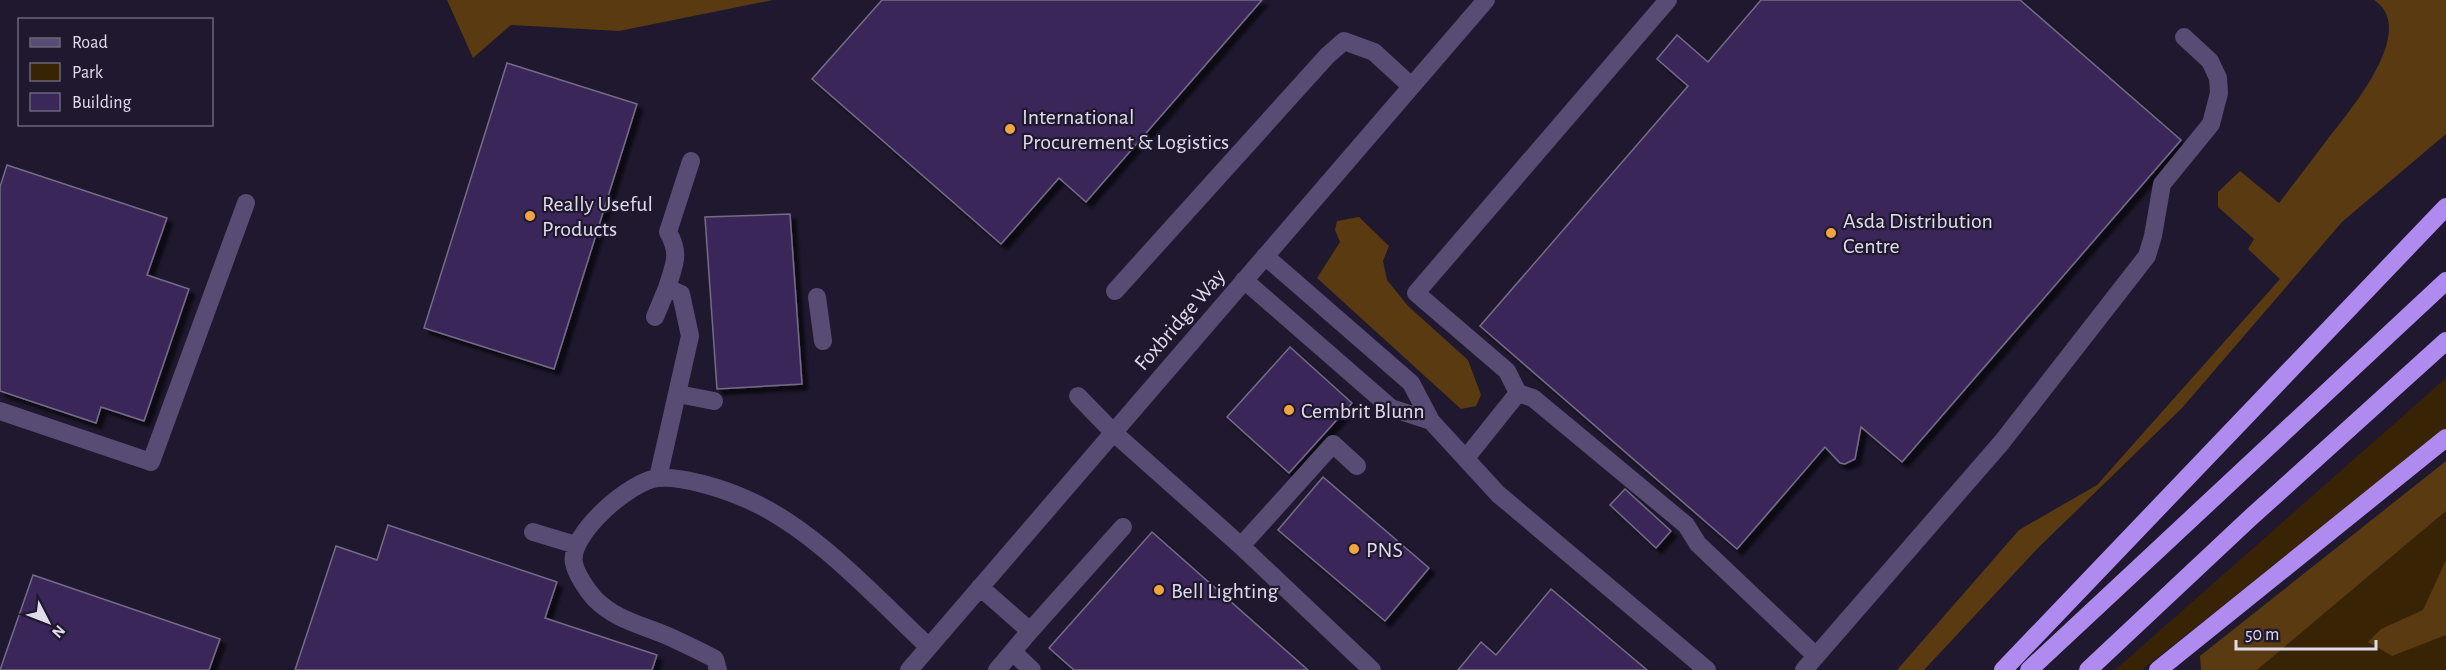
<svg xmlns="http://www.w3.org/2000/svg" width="2446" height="670" font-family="'Alegreya Sans',sans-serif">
  <defs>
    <filter id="shadow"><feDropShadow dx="5.5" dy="5.5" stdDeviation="1.5" flood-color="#0009"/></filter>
  </defs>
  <rect width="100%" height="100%" fill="#1f182e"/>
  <!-- green -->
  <path fill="#392305" d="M2446,378V429L2142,670H2115Z
    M2446,511V670H2257Z"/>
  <!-- forest -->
  <path fill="#593a11" d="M447,0H773L619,31L511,25L473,58Z
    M2374,0H2446V134L2342,222L2182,408L2037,549L1924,670H1897L2019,530L2097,485L2280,279L2248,249L2254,239L2218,207V192L2240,171L2279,203C2295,182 2311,161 2327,140C2347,114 2420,30 2374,0Z
    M1359,217L1389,246L1383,261L1387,280L1408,306L1468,360L1481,395L1476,406L1461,409L1317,278L1340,242L1335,230L1337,221Z
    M2446,461V511L2257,670H2201L2200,656Z
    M2446,560V635L2392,656L2368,642L2381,629L2423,610Z"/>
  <!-- building -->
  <path fill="#3b285a" stroke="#746b87" stroke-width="1.5" filter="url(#shadow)" d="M882,0H1262L1086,202L1059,178L1001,244L812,79Z
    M1761,0H2020L2181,140L1902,462L1861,427L1855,459L1845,464L1840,463L1825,447L1737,549L1480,326L1688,86L1657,59L1677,35L1708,62Z
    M507,63L637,104L554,369L424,328Z
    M7,165L167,218L147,275L189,289L144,421L101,407L96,423L0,391V187Z
    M790,214L802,384L717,389L705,217Z
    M1290,347L1352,403L1289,473L1227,417Z
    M1323,477L1429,568L1385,621L1278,530Z
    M1625,489L1671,531L1656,548L1610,505Z
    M388,525L557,582L545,618L657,655L652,670H295L336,546L377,560Z
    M1152,532L1308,670H1074L1049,648Z
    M33,575L220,639L209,670H0Z
    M1551,589L1647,670H1458L1481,642L1496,655Z"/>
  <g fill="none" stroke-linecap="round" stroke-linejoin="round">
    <!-- minor -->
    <path stroke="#594c74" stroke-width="18" d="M1244,280L1391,408L1431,421L1411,383L1265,256
      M667,288C674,264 681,255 668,232L691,161
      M1115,291L1327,56L1344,41L1374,52L1411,86
      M817,297L823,341
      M655,317L667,288L681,294L690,336L658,478
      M1518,393L1507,371L1416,293L1668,0
      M678,394L714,401
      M1078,396L1113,432L1241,546L1372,670
      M0,411L151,462L246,203
      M1431,421L1498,494L1707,670
      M1466,458L1518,393L1533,398L1686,525L1698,544L1816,656
      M533,532L576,545
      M1241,546L1333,444L1357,466
      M980,587L1030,631L1123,527
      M1013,652L1032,670
      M718,670L715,659C700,651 685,644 670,637C643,625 615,620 594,598C587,590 576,574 574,563C568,534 632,480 658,478C683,476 724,489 746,499C813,527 876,598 929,647
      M909,670L1486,0
      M997,670L1030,631
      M1804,670L2002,442L2147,256L2153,236L2162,184L2211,124L2219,93L2218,78L2210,61L2184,37"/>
    <!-- highway -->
    <path stroke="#af8bf0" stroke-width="18" d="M2003,670L2446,207
      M2029,670L2446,281
      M2088,670L2249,519L2446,341
      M2158,670L2446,438"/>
  </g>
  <!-- markers -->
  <g fill="#f1a540" stroke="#1f182e" stroke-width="2">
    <circle cx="1010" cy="129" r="6"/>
    <circle cx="530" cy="216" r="6"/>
    <circle cx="1831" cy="233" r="6"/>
    <circle cx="1289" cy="410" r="6"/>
    <circle cx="1354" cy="549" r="6"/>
    <circle cx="1159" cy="590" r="6"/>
  </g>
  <g text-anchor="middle" stroke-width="4.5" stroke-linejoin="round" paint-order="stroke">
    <!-- poi labels -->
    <g font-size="22" fill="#e0dbeb" stroke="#1f182e" text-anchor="start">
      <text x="1022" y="124">International<tspan x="1022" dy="25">Procurement &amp; Logistics</tspan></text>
      <text x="542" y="211">Really Useful<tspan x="542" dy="25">Products</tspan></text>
      <text x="1843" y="228">Asda Distribution<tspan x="1843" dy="25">Centre</tspan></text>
      <text x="1301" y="418">Cembrit Blunn</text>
      <text x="1366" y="557">PNS</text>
      <text x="1171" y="598">Bell Lighting</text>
    </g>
    <!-- street labels -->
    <g font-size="22" fill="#e0dbeb" stroke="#1f182e">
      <text transform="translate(1179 319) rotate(-49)" y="8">Foxbridge Way</text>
    </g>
  </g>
  <!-- legend -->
  <rect x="18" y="18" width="195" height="108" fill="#1f182e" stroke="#6c667a" stroke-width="1.5"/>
  <rect x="30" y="38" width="30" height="9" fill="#594c74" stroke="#6c667a" stroke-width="1.5"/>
  <text x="72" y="48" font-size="18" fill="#e0dbeb">Road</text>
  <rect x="30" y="63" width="30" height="18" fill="#392305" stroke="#6c667a" stroke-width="1.5"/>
  <text x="72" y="78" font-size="18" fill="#e0dbeb">Park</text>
  <rect x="30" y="93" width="30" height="18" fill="#3b285a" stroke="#6c667a" stroke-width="1.5"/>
  <text x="72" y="108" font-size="18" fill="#e0dbeb">Building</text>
  <!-- north arrow -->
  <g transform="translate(48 622) rotate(132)" stroke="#1f182e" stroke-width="4.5" paint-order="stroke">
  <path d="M0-4.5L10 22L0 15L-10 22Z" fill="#e0dbeb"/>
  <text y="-9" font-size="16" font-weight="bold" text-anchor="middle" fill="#e0dbeb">N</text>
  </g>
  <!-- scale -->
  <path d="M2236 640v9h140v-9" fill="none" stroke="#e0dbeb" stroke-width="3"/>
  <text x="2245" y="640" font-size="18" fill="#e0dbeb" stroke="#1f182e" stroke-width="4.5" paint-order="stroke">50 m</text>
</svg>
